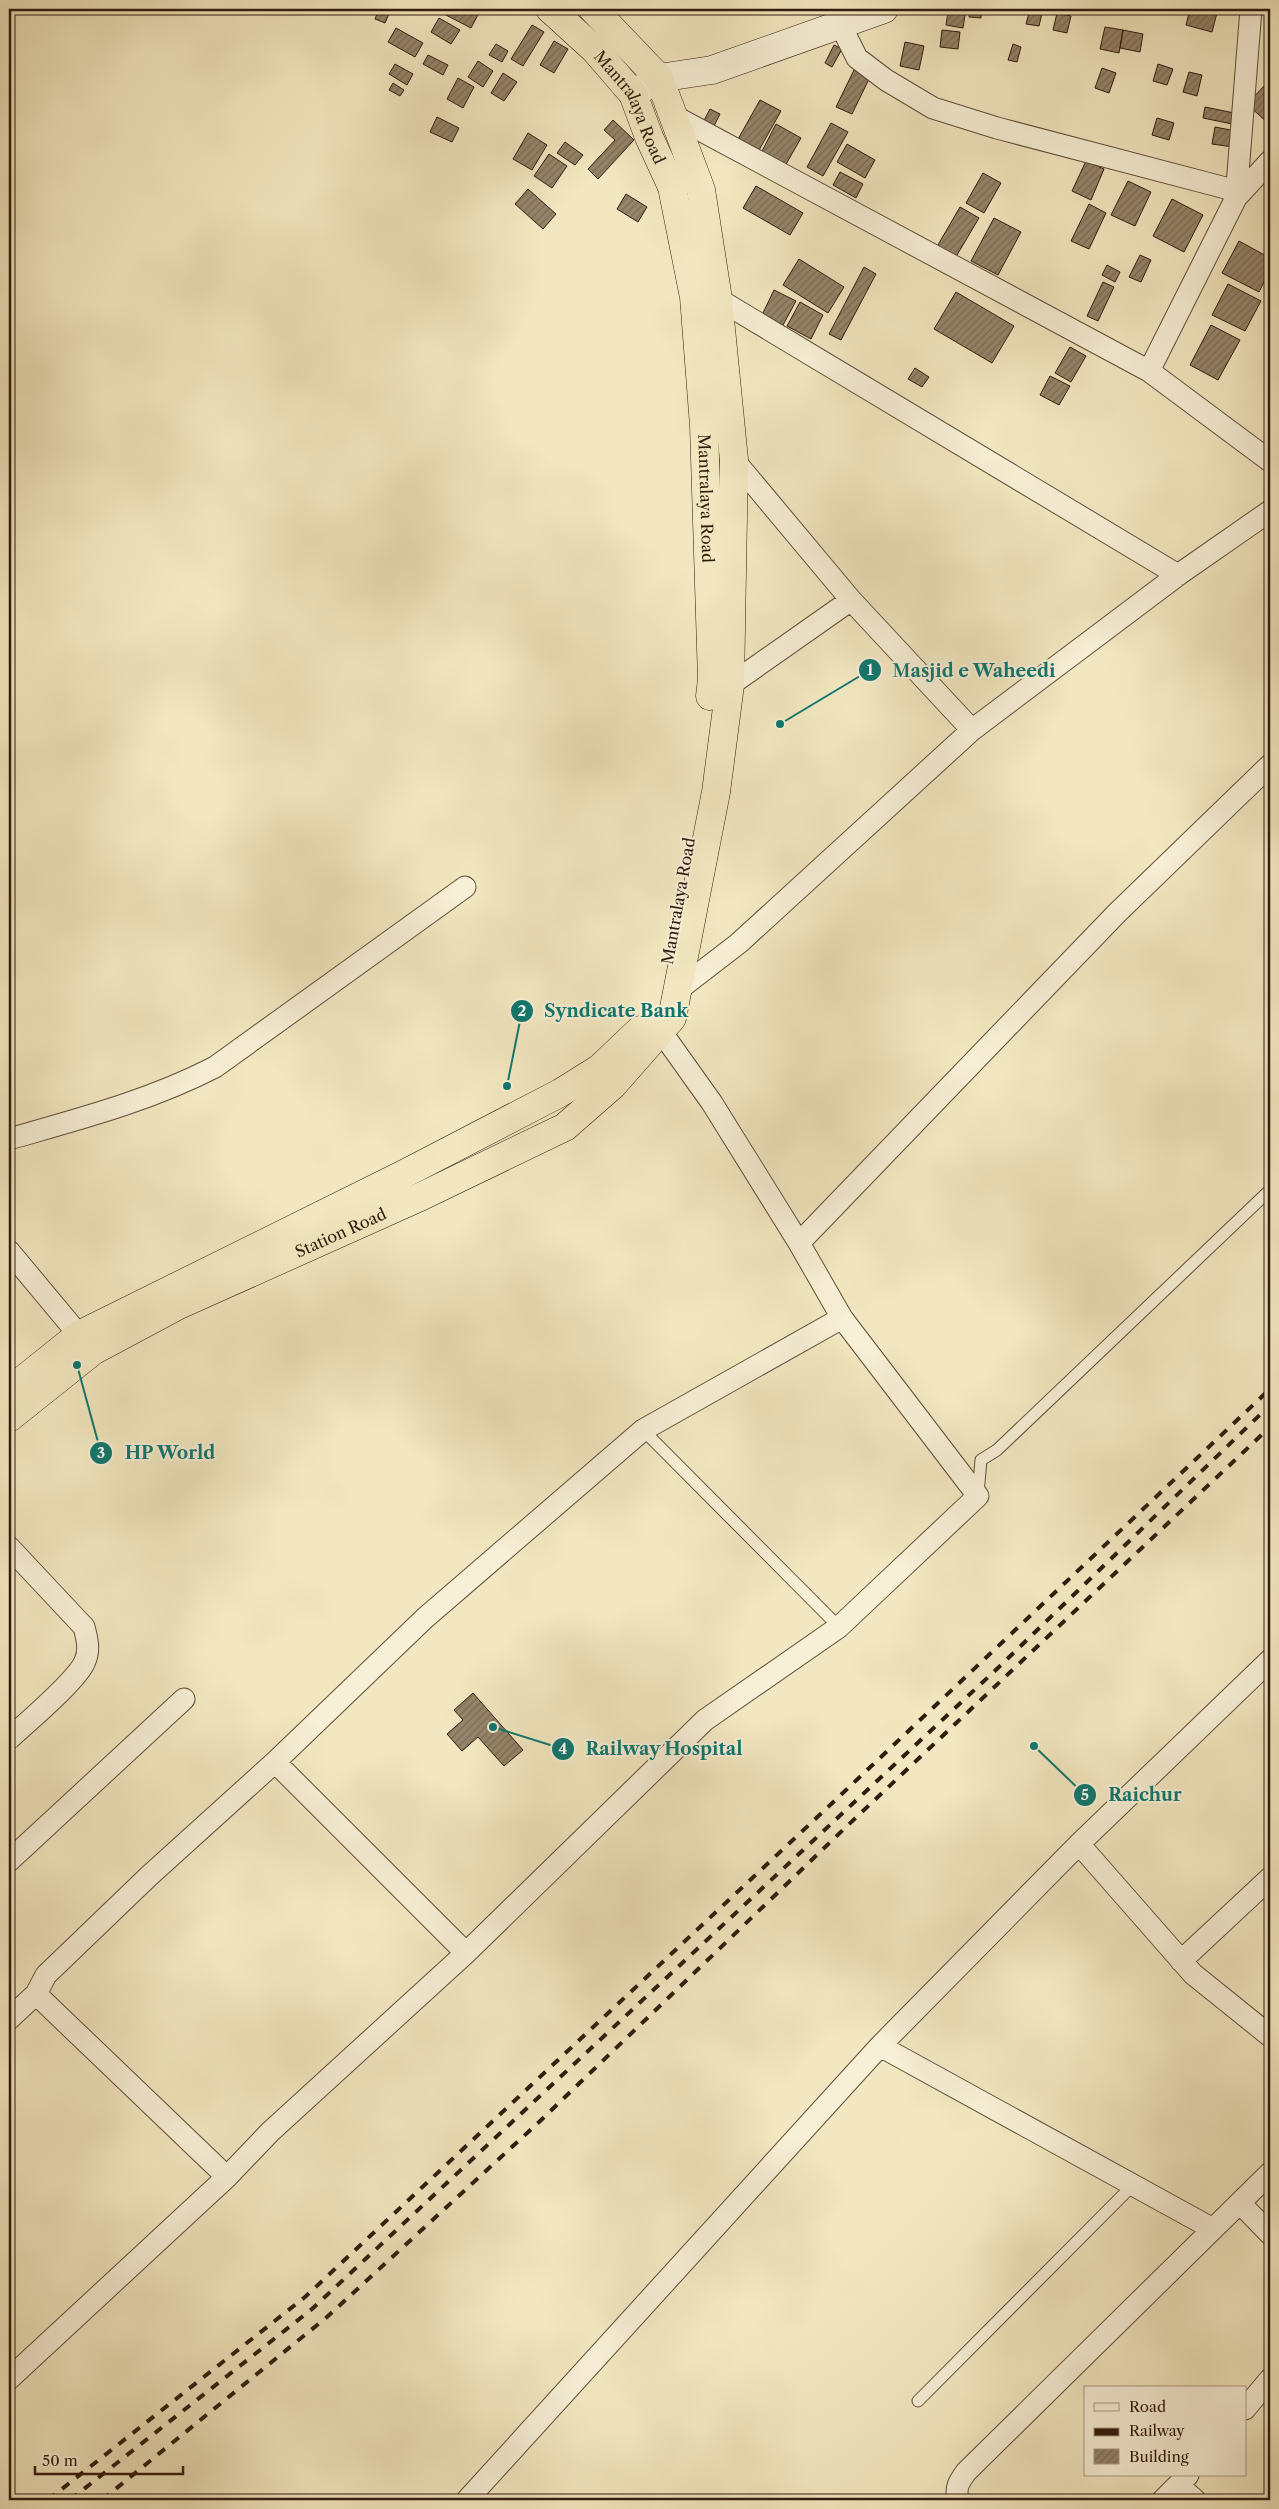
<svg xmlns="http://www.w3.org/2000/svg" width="1279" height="2509" font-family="'Libre Caslon Text','Noto Serif SC',serif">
  <defs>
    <pattern id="building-hatch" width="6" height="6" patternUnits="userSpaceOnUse" patternTransform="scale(1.25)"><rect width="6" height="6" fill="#95856a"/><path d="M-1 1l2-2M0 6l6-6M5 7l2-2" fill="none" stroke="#7a6c56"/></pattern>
  </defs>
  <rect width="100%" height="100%" fill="#f2e7c0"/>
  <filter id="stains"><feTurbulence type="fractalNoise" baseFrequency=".004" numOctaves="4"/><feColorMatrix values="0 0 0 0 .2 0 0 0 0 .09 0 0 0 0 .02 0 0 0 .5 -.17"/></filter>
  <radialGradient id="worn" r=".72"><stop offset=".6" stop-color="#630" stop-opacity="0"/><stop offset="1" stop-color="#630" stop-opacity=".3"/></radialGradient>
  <!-- building -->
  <path fill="url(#building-hatch)" stroke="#301b0d" d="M379,9H391L385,23L375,19Z
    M447,9H481L471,28L444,14Z
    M970,9H981V18L969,17Z
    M1030,9H1043L1039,26L1026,24Z
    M1190,9H1218L1212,32L1186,25Z
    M948,12L965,15L963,28L946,25Z
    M1057,13L1071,16L1067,33L1053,30Z
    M439,18L460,30L451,44L431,32Z
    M532,25L544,32L523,66L511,59Z
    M1105,27L1123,30L1119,53L1100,49Z
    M396,28L423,43L415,57L388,42Z
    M942,30L960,32L958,49L940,47Z
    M1123,30L1143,34L1140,52L1120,48Z
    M554,41L568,49L554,73L540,65Z
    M905,42L924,46L919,70L900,66Z
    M496,44L508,51L502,62L489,55Z
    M1013,44L1021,47L1017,62L1008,60Z
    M834,45L842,49L832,67L825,63Z
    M428,55L448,65L443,75L423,64Z
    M478,61L493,71L483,87L468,77Z
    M395,64L413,74L407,85L389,74Z
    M1158,64L1173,69L1167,85L1153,81Z
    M1102,68L1116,73L1109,93L1095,88Z
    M854,70L870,77L852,114L836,107Z
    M1189,72L1202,75L1197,96L1183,92Z
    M503,73L517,82L504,101L491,93Z
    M458,78L474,87L463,108L447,99Z
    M393,83L404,90L400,96L389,90Z
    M1267,83L1270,86V125L1247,104Z
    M760,100L781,111L754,159L733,148Z
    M1205,107L1244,115L1242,126L1203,118Z
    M710,109L720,114L709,136L699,130Z
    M437,117L459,128L452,142L430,132Z
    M1157,118L1174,123L1169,140L1152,135Z
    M613,120L634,140L598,179L588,169L615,140L604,130Z
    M831,123L848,132L823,176L807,167Z
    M776,124L801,138L785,166L761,153Z
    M1215,127L1236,131L1233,147L1212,144Z
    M528,133L547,145L532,170L513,159Z
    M565,142L583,155L575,165L557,153Z
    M847,144L875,160L865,178L837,162Z
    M549,154L567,166L552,188L534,176Z
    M1086,161L1104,169L1091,200L1072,191Z
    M840,172L863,184L856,198L833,185Z
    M983,173L1001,183L984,213L966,203Z
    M1128,181L1151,192L1135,226L1111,215Z
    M756,186L803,213L790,235L743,208Z
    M528,189L556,214L543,229L515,204Z
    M626,194L647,207L638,222L617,209Z
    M1172,199L1203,215L1184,252L1153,236Z
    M1089,204L1106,213L1089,249L1071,241Z
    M960,207L979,218L954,260L935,250Z
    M994,218L1021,232L998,275L971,261Z
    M1239,241L1270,258V270L1259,292L1222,273Z
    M1140,255L1151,260L1141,282L1129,277Z
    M799,259L844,287L828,313L783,285Z
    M1107,265L1120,272L1115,282L1102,275Z
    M864,267L876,274L841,340L829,334Z
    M1103,282L1114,287L1098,321L1087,316Z
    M1228,284L1261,301L1245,331L1212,315Z
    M774,290L796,301L783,325L762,315Z
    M956,292L1014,326L992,363L934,329Z
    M800,302L823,315L811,339L787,326Z
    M1211,325L1240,340L1218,380L1190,365Z
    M1070,347L1086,356L1071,382L1055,373Z
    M915,368L929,377L922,387L908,379Z
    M1050,376L1070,386L1059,405L1040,395Z
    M473,1693L523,1750L504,1766L478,1737L462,1751L447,1734L463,1720L454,1710Z"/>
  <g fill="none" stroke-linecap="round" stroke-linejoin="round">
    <!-- service casing -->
    <g stroke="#604e3a" stroke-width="13">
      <path id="service" d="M643,1430L839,1627
        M978,1494L981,1460L997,1450L1270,1190
        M918,2401L1132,2186"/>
    </g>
    <!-- minor casing -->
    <g stroke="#604e3a" stroke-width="23">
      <path id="minor" d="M1251,9L1236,198L1149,371L1270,461
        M840,24L857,58L886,80L933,108L997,128L1237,191
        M674,116L1149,371
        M1236,198L1270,161
        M718,299L1178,575
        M734,460L851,600L972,730
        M730,685L851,600
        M678,990L739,943L972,730L1178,575L1270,511
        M9,1139C79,1119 149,1101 215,1067L465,887
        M799,1243L1117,913L1270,765
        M9,1251L79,1335
        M9,1547L84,1627C87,1638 90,1650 85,1661C78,1680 26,1723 9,1739
        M275,1762L466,1953
        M1079,1844L1193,1974L1270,2036
        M9,1861L184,1699
        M1181,1961L1270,1878
        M36,1994L227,2177
        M9,2019L36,1994L46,1975L149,1876L275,1762L425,1618L643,1430L842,1318
        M880,2046L1213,2229
        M1240,2203L1270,2234
        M9,2379L227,2177L270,2132L466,1953L705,1720L839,1627L978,1496L842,1318L799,1243L712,1103L660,1030L648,1025
        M1245,2409L1270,2379
        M1179,2486L1195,2500
        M467,2500L880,2046L1079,1844L1270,1660
        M958,2500C955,2487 959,2482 966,2472L1270,2173
        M1163,2500L1188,2475"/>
    </g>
    <!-- secondary casing -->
    <g stroke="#301b0d" stroke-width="29">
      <path id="secondary" d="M633,94L659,78L712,70L884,9"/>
    </g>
    <!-- trunk casing -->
    <g stroke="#301b0d" stroke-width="29">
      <g id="trunk">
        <path id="s1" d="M550,9L595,50L633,94L649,137L672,187L694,297L704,426L712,679L710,696"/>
        <path d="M9,1391L79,1335L404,1174L560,1093L600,1068L640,1030"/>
        <path id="s2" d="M9,1418L93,1351L179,1305L420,1197L565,1127L613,1085L672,1018L716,792L730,685L734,460L718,299L701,190L659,78L593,9"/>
      </g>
    </g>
    <!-- service -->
    <use href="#service" stroke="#f7efd6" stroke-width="11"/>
    <!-- minor -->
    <use href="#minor" stroke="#f7efd6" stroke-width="21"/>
    <!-- secondary -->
    <use href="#secondary" stroke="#f7efd6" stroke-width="28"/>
    <!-- trunk -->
    <use href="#trunk" stroke="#f2e7c0" stroke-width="28"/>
    <!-- rail -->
    <path stroke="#301b0d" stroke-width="4" stroke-dasharray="9 9" stroke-linecap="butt" d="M48,2500L305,2297L827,1808L1270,1389
      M70,2500L312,2309L1000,1666L1270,1405
      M102,2500L327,2317L538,2123L846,1827L1270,1427"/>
  </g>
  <g text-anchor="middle" stroke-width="4" stroke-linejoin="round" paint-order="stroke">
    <!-- street labels -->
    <g font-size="16" fill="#301b0d" stroke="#f7efd6">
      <text dy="6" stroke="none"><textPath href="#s1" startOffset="129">Mantralaya Road</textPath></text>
      <text dy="6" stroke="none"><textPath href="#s1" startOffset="534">Mantralaya Road</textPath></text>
      <text transform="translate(678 901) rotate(-80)" y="6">Mantralaya Road</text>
      <text dy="6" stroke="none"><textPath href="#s2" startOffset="382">Station Road</textPath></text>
    </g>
  </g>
  <!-- callouts -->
  <path fill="none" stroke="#0f766e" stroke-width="2" d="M780 724L870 670M507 1086L522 1011M77 1365L101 1453M493 1727L563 1749M1034 1746L1085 1795"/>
  <g fill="#0f766e" stroke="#f7efd6" stroke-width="2">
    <circle cx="780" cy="724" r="5"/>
    <circle cx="507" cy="1086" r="5"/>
    <circle cx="77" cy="1365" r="5"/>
    <circle cx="493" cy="1727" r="5"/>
    <circle cx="1034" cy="1746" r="5"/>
    <circle cx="870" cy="670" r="12"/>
    <circle cx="522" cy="1011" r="12"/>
    <circle cx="101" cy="1453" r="12"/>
    <circle cx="563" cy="1749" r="12"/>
    <circle cx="1085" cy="1795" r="12"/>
  </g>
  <g font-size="15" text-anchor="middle" font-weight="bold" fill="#fff">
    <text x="870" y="675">1</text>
    <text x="522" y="1016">2</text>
    <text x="101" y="1458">3</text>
    <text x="563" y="1754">4</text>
    <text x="1085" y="1800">5</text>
  </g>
  <g font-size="18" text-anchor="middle" font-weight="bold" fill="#0f766e" stroke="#f7efd6" stroke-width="4" stroke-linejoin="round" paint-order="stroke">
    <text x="974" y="677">Ｍasjid e Waheedi</text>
    <text x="616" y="1017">Syndicate Bank</text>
    <text x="170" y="1459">HP World</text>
    <text x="664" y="1755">Railway Hospital</text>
    <text x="1145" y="1801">Raichur</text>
  </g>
  <!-- margin -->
  <rect width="1279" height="2509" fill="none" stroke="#f2e7c0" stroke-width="30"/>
  <rect x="10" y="10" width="1259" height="2489" fill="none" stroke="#301b0d" stroke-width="2.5"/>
  <rect x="15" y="15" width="1249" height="2479" fill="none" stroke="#301b0d"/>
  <!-- legend -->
  <rect x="1084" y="2386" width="162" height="90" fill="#f7efd6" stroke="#a79a86"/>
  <rect x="1094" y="2403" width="25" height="8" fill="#f7efd6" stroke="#a79a86"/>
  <text x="1129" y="2412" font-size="15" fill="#301b0d">Road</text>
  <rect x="1094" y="2428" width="25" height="8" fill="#301b0d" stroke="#a79a86"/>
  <text x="1129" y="2436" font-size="15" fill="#301b0d">Railway</text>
  <rect x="1094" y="2449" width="25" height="15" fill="url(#building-hatch)" stroke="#a79a86"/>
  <text x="1129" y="2462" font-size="15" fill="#301b0d">Building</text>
  <!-- scale -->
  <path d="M35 2466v8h148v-8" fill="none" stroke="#301b0d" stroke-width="2.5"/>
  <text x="42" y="2466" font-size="15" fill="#301b0d" stroke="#f7efd6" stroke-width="4" paint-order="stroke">50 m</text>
  <rect width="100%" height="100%" filter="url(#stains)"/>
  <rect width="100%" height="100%" fill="url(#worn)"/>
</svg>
